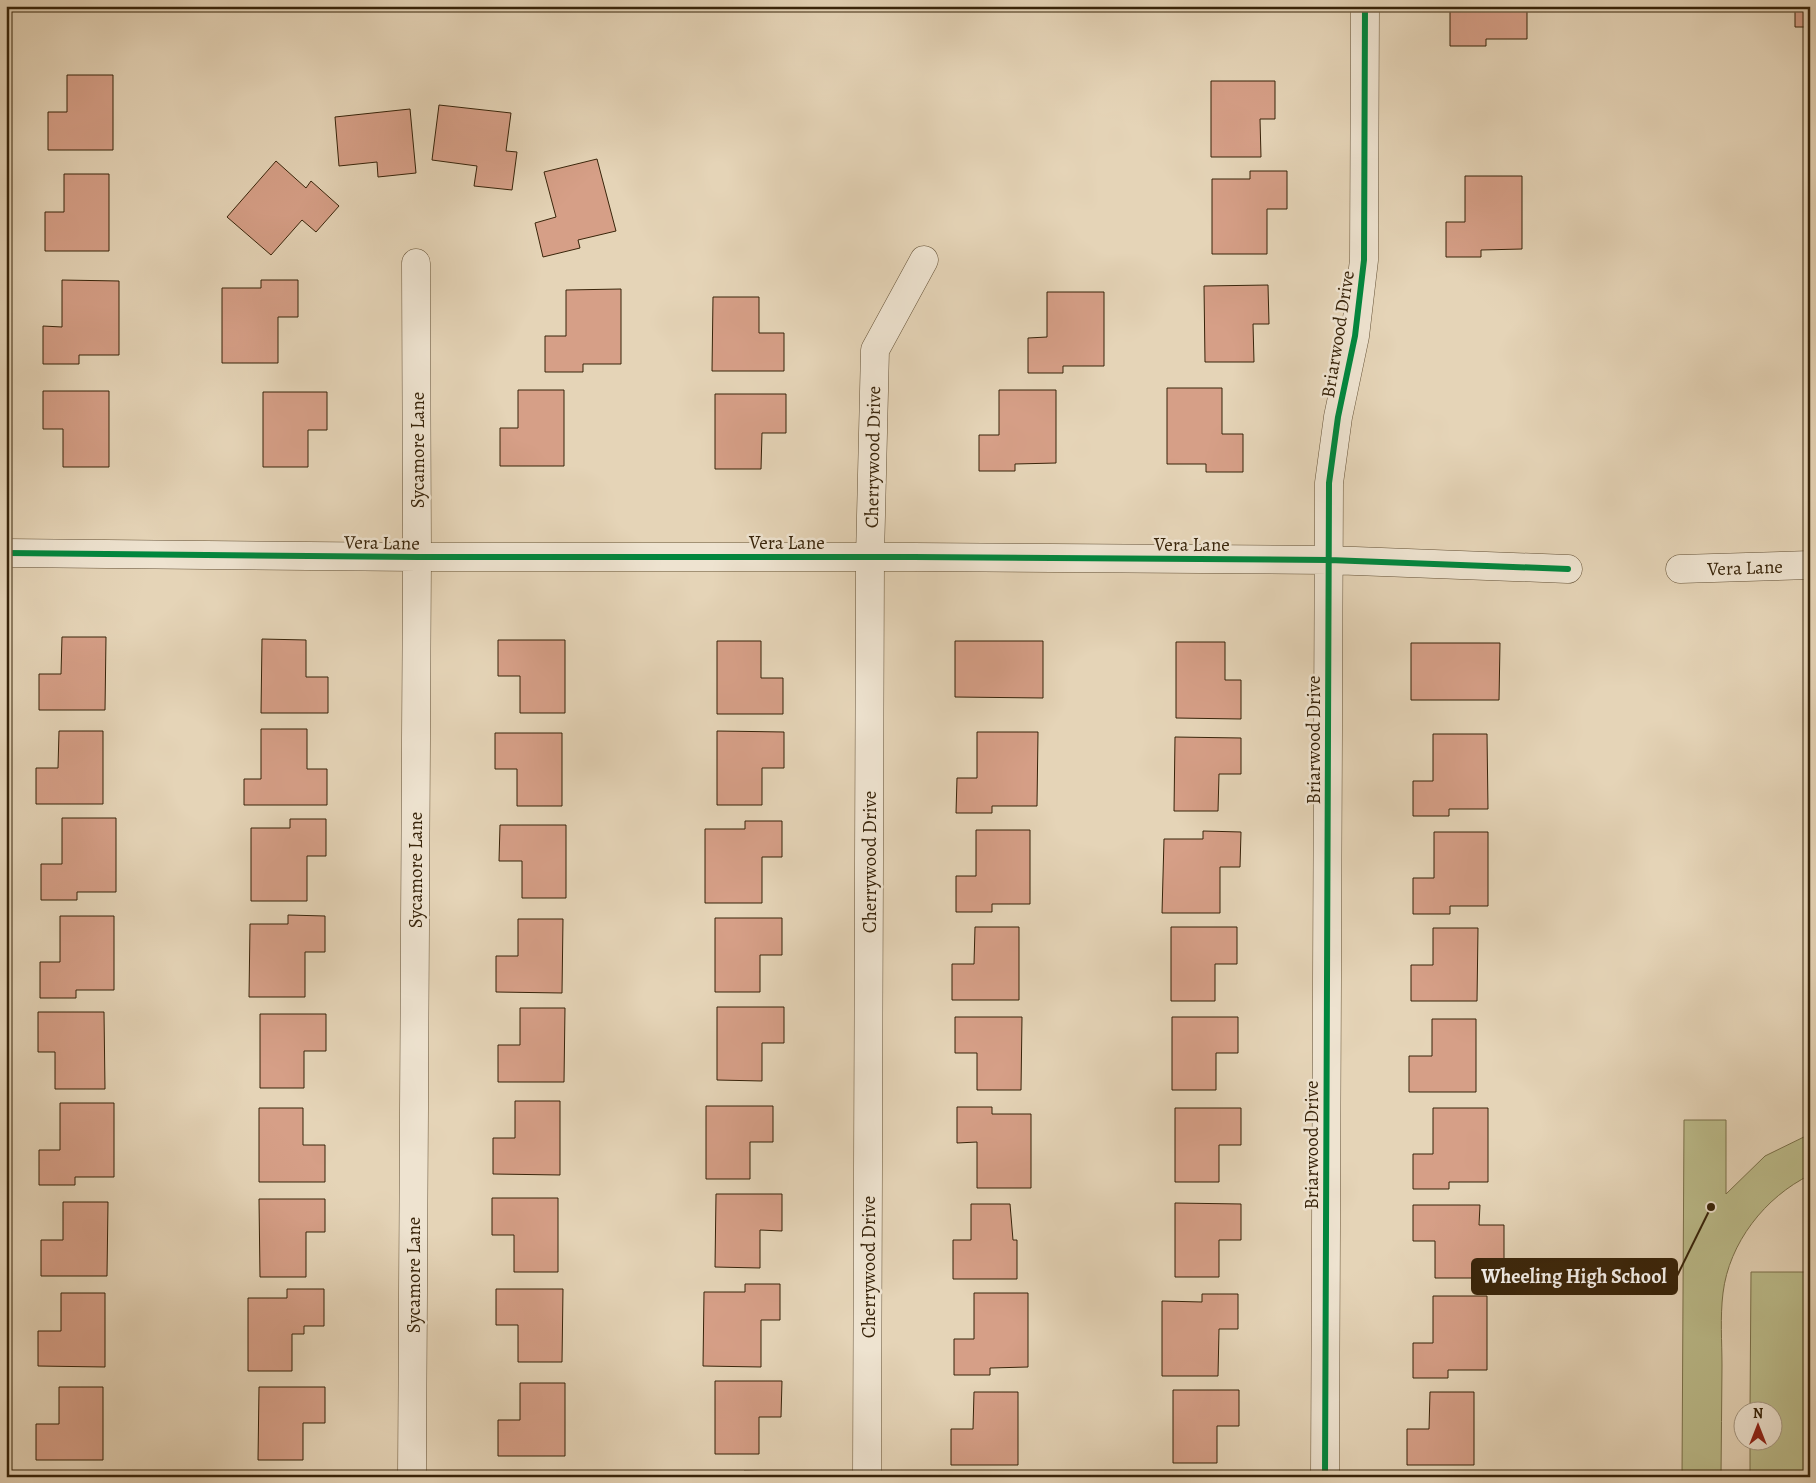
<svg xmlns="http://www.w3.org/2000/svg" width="1816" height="1483" font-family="Alegreya,serif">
  <rect width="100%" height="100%" fill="#e5d4b7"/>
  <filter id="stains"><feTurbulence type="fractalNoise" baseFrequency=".004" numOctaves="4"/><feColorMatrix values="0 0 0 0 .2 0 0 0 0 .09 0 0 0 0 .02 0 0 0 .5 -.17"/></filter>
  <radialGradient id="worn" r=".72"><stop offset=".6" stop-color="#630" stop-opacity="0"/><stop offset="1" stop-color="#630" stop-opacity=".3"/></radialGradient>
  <!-- green -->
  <path fill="#bbbb8a" stroke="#7a704a" d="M1684,1120H1726V1194L1765,1156L1810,1134V1175C1765,1197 1729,1243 1723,1293C1720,1317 1722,1342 1722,1366C1722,1403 1721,1440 1721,1477H1682Z
    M1751,1272H1810V1477H1750V1441L1774,1440V1410H1750Z"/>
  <!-- building -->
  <path fill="#d69f87" stroke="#38240a" d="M1470,6H1527V39H1486V46H1450V11H1470Z
    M1795,6H1810V27H1795Z
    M67,75H113V150H48V112H67Z
    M1211,81H1275V119H1260L1261,157H1211Z
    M439,105L511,113L506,151L517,152L512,190L474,186L477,166L432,160Z
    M410,109L416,173L378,177L377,162L339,166L335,117Z
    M597,159L616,231L578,240L580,248L543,257L535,223L556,217L544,172Z
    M276,161L306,188L311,181L339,206L316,232L302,220L271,255L227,217Z
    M1250,171H1287V209H1267V254H1212V179H1250Z
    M64,174H109V251H45V212H64Z
    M1465,176H1522V249L1481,250V257H1446V222H1465Z
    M62,280L119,281V355H79V364H43V326L62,327Z
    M261,280H298V317H278V363H222V288H261Z
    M1268,285L1269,324H1253L1254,362H1205L1204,286Z
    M621,289V364H583V372H545V336H566V290Z
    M1047,292H1104V366H1063V373H1028V338L1047,337Z
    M713,297H759V333H784V371H712Z
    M1167,388H1222V434H1243V472H1206V464H1167Z
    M518,390H564V466H500V428H518Z
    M999,390H1056V463L1015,464V471H979V435H999Z
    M43,391H109V467H63V429H43Z
    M263,392H327V430H308V467H263Z
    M715,394H786V433H762L761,469H715Z
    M62,637H106L105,710H39V674H61Z
    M262,639L306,640V677H328V713H261Z
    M498,640H565V713H520V676H498Z
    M717,641H761V678H783V714H717Z
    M955,641H1043V698L955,697Z
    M1176,642H1225V680H1241V719L1176,718Z
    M1411,643H1500L1499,700H1411Z
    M261,729H307V769H327V805H244V779H261Z
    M59,731H103V804H36V768H58Z
    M717,731L784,732V768H762V805H717Z
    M977,732H1038L1037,806H992V813H956L957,778H977Z
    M495,733H562V806H517V769H495Z
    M1433,734H1487L1488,809H1449V816H1413V781H1433Z
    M1175,737L1241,738V774H1219L1218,811H1174Z
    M62,818H116V892H77V900H41V864H62Z
    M290,819H326V856H307V901H251V828H290Z
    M745,821H782V857H762V903H705V829H745Z
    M500,825H566V898H522V861H499Z
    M976,830H1030V904H992V912H956V876H976Z
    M1203,831L1241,832L1240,867H1220V913H1162L1164,839H1203Z
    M1434,832H1488V906H1450V914H1413V878H1434Z
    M288,915L325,916V952H305V997H249L250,924H288Z
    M60,916H114V990H76V998H40V962H60Z
    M715,918H782V955H760V992H715Z
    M518,919H563L562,993L496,992V956H518Z
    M975,927H1019V1000H952V964H974Z
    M1171,927H1237V964H1215V1001H1171Z
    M1433,928H1478L1477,1001H1411V965H1433Z
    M717,1007H784V1043H762V1081L717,1080Z
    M520,1008H565L564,1082H498V1045H520Z
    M38,1012H104L105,1089H55V1052H38Z
    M260,1014H326V1051H304V1088H260Z
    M955,1017H1022L1021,1090H977V1053H955Z
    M1172,1017H1238V1053H1216V1090H1172Z
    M1432,1019H1476V1092H1409V1056H1432Z
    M515,1101H560V1175L493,1174V1138H515Z
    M60,1103H114V1177H75V1185H39V1150H60Z
    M706,1106H773V1142H750V1179H706Z
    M957,1107H992V1114H1031V1188H977V1142L957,1143Z
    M259,1108H303V1145H325V1182H259Z
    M1175,1108H1241V1145H1219V1182H1175Z
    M1433,1108H1488V1182H1449V1189H1413V1154H1433Z
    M716,1194H782V1231L760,1230V1268L715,1267Z
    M492,1198H558V1272H514V1235H492Z
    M259,1199H325V1232H306V1277H260Z
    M63,1202H108L107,1276H41V1240H63Z
    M1175,1203L1241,1204V1240H1219V1277H1175Z
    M971,1204H1010L1013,1240H1017V1279H953V1240H971Z
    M1413,1205H1480L1479,1225H1504V1265H1480V1278H1435V1241H1413Z
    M745,1284H780V1320H761V1367L703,1366L704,1292H745Z
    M287,1289H324V1326H304V1334H292V1371H248V1298H287Z
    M496,1289H563L562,1362H518V1325H496Z
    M61,1293H105V1367L38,1366V1331H61Z
    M974,1293H1028V1367L990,1368V1375H954V1339H974Z
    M1202,1294H1238V1329H1219L1218,1376H1162V1301L1202,1302Z
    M1433,1296H1487V1370H1448V1378H1413V1343H1433Z
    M715,1381H782L781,1417H759V1454H715Z
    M520,1383H565V1456H498V1420H520Z
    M59,1387H103V1460H36V1424H59Z
    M259,1387H325V1423H303V1460H258Z
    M1173,1390H1239V1426H1217V1463H1173Z
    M974,1392H1018V1465H951V1429H973Z
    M1430,1392H1474V1465H1407V1429H1429Z
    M744,1471L780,1472L779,1477H744Z
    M516,1475H560V1477H516Z"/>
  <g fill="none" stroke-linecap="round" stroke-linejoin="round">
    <!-- street casing -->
    <g stroke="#635035" stroke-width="29">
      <path id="street" d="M6,553L417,557H913L1329,560L1568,569
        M1680,569L1810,565
        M412,1477L417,557L416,263
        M867,1477L870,557L875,350L924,260
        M1325,1477L1329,483L1338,417L1355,336L1364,260L1365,6"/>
    </g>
    <!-- street -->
    <use href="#street" stroke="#eee3d0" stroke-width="28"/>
    <!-- cycleway casing -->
    <g stroke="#eee3d0" stroke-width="9">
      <path id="cycleway" d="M6,553L417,557H913L1329,560L1568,569
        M1325,1477L1329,483L1338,417L1355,336L1364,260L1365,6"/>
    </g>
    <!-- cycleway -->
    <use href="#cycleway" stroke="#00873e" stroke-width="6"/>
  </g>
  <g text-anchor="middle" stroke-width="5" stroke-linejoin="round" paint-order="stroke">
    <!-- street labels -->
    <g font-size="19" fill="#38240a" stroke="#eee3d0">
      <text transform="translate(1337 334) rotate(-81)" y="7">Briarwood Drive</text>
      <text transform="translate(417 450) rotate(-90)" y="7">Sycamore Lane</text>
      <text transform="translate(872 457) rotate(-89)" y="7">Cherrywood Drive</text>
      <text transform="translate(382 542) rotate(1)" y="7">Vera Lane</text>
      <text x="787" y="549">Vera Lane</text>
      <text x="1192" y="551">Vera Lane</text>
      <text transform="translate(1745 567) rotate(-2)" y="7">Vera Lane</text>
      <text transform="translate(1313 740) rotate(-90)" y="7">Briarwood Drive</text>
      <text transform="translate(869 862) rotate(-90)" y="7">Cherrywood Drive</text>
      <text transform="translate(415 870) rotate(-90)" y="7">Sycamore Lane</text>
      <text transform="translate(1311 1145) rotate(-90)" y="7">Briarwood Drive</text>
      <text transform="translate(868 1267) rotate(-90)" y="7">Cherrywood Drive</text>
      <text transform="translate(413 1275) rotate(-90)" y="7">Sycamore Lane</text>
    </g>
  </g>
  <!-- callouts -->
  <path fill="none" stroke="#38240a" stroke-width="2" d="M1711 1207L1677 1276"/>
  <circle fill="#38240a" stroke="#eee3d0" stroke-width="2" cx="1711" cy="1207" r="5"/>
  <rect fill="#38240a" stroke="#38240a" stroke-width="2" x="1472" y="1259" width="205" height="35" rx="5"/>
  <g font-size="20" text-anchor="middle" font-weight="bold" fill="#fff">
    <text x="1574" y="1283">Wheeling High School</text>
  </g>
  <!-- margin -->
  <rect width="1816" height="1483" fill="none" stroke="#e5d4b7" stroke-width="25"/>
  <rect x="8" y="8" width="1801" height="1468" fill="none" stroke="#38240a" stroke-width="2.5"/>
  <rect x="12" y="12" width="1791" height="1458" fill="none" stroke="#38240a"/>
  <!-- north arrow -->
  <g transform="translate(1758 1426)"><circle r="24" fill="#eee3d0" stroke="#a59781"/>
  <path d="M0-4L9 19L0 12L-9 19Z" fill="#8f2418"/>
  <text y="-8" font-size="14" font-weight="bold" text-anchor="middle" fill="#38240a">N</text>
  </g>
  <rect width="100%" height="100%" filter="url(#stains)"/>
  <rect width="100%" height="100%" fill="url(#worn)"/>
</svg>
